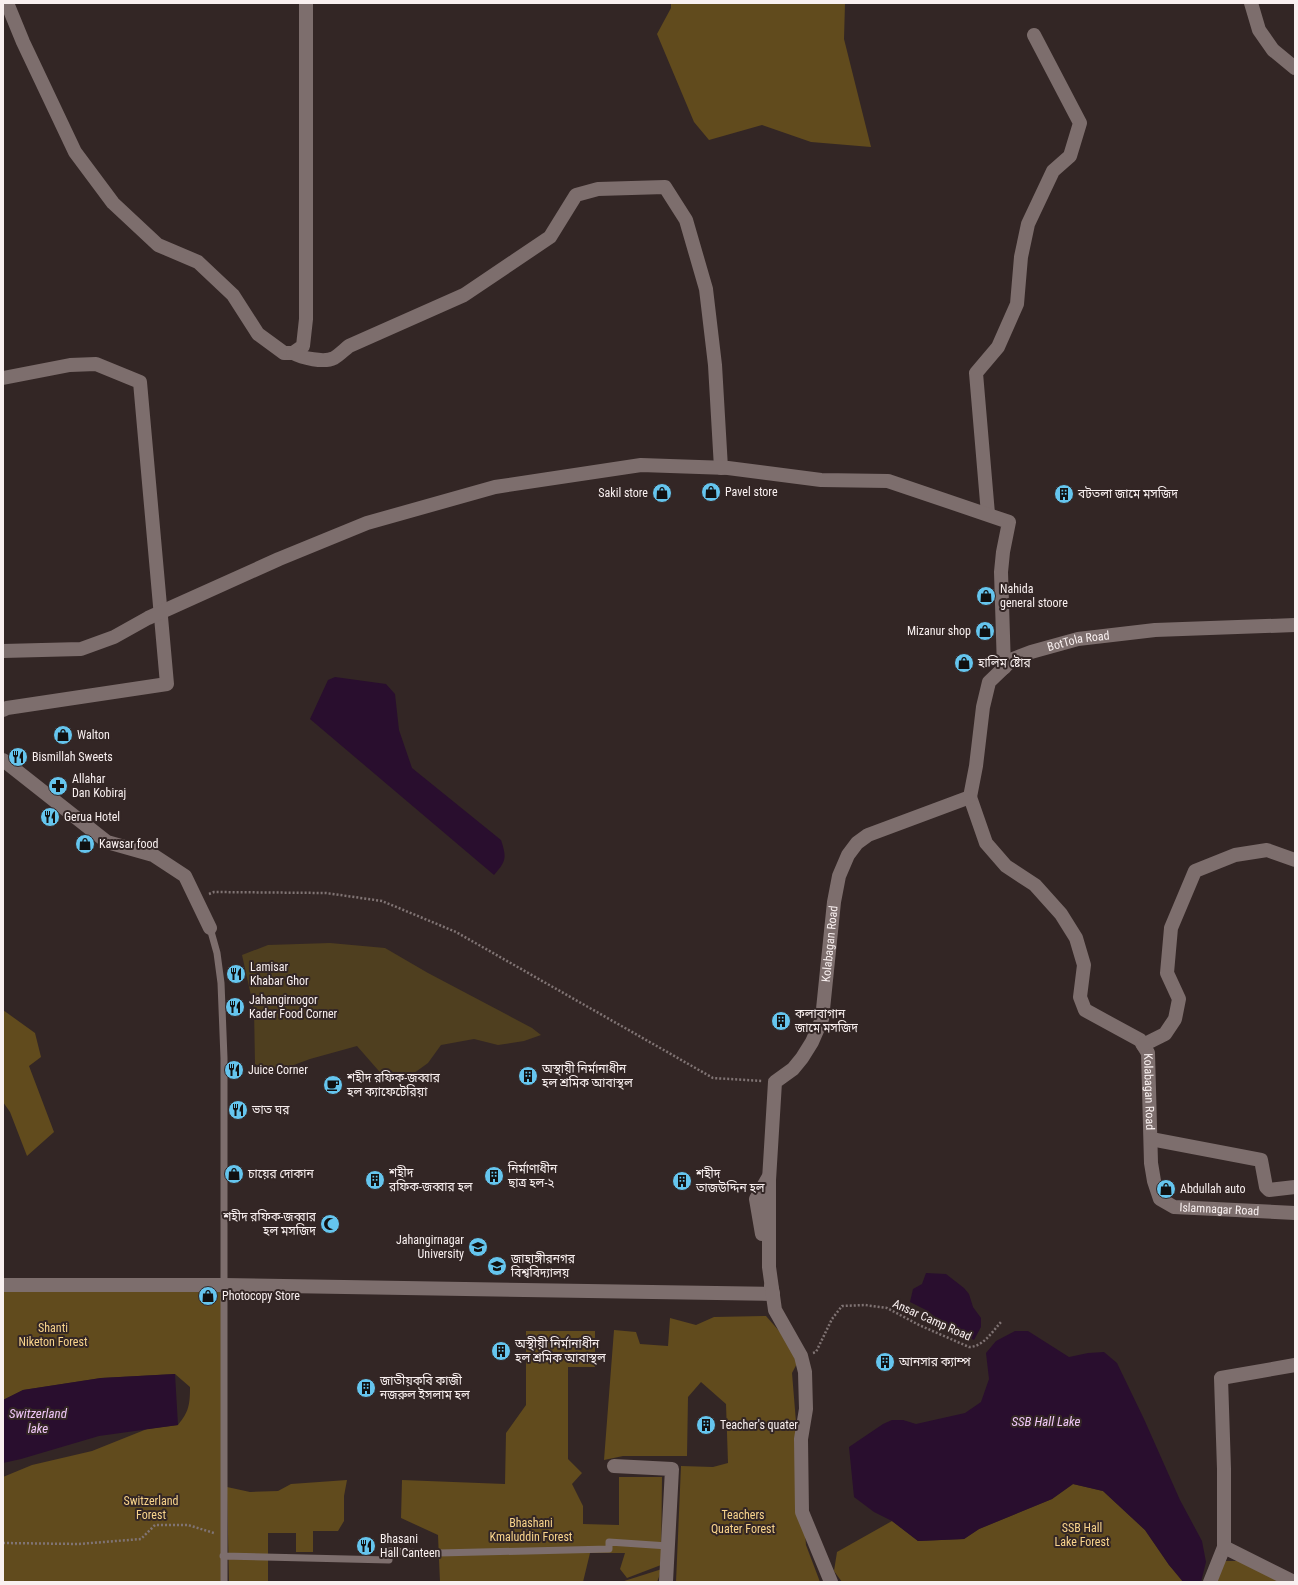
<svg xmlns="http://www.w3.org/2000/svg" width="1298" height="1585" font-family="'Roboto Condensed','Noto Sans Bengali',sans-serif">
  <rect width="100%" height="100%" fill="#332625"/>
  <!-- green -->
  <path fill="#4f3f1f" d="M330,943L385,948L428,973L532,1028L541,1035L524,1041L498,1045L474,1039L441,1045L428,1063L410,1076L385,1078L357,1046L310,1059L272,1073L255,1064L254,1009L242,955L268,945Z"/>
  <!-- forest -->
  <path fill="#614b1d" d="M671,3H845L844,39L871,147L811,142L762,125L709,140L694,122L657,34L671,8Z
    M3,1010L35,1033L41,1057L29,1066L54,1132L27,1156L10,1112L3,1102Z
    M3,1285H224L225,1582H3V1477L32,1465L92,1451L147,1429L178,1425C189,1412 190,1404 190,1387L175,1374L101,1378L23,1390L3,1400Z
    M766,1316L801,1356L792,1373L806,1545L820,1582H676L681,1466L713,1467L728,1463L726,1404L701,1382L688,1397L687,1456H623L604,1460L614,1330L636,1332L640,1344L668,1346L670,1318L696,1325L714,1317Z
    M526,1331H595V1367H568V1459L582,1473L572,1484L583,1506V1524L619,1525V1477H662L661,1565L627,1578L620,1569L625,1553H590L583,1582H440L438,1535L401,1518L402,1480L505,1484L506,1433L526,1405Z
    M347,1480L344,1496V1521L338,1531H313V1552H296V1533H268V1582H229L227,1487L250,1492L278,1491L291,1484Z
    M1073,1484L1103,1491L1145,1530L1169,1565L1185,1582H842L834,1571L837,1552L892,1521L918,1541L964,1539L979,1529L1052,1499Z
    M1223,1561H1238L1283,1582H1216Z
    M662,1569L657,1582H621Z"/>
  <!-- water -->
  <path fill="#290e2e" d="M335,677L386,684L395,694L399,730L412,768L501,840C507,858 506,861 494,875L310,719L328,680Z
    M926,1273L946,1274L964,1288L969,1294L973,1307L981,1318V1327L974,1340L946,1326L928,1311L910,1302L913,1289L922,1284Z
    M1015,1331H1028L1069,1357L1088,1353L1104,1352L1117,1363L1144,1419L1180,1500L1202,1541L1206,1562L1201,1582H1183L1169,1565L1145,1530L1103,1491L1073,1484L1052,1499L979,1529L964,1539L918,1541L892,1521L874,1512L854,1497L849,1447L883,1424L892,1420H903L916,1424L965,1413L981,1402L989,1379L986,1353L996,1341Z
    M175,1374L178,1425L99,1436L21,1459L3,1463V1400L23,1390L101,1378Z"/>
  <g fill="none" stroke-linecap="round" stroke-linejoin="round">
    <!-- path -->
    <path stroke="#807474" stroke-width="2.5" stroke-dasharray="2 2" stroke-linecap="butt" d="M209,894L214,892L326,893L382,901L456,932L713,1078L762,1081
      M813,1353L816,1352L832,1319L842,1306L865,1305L887,1308L919,1325L969,1347C983,1347 992,1332 1001,1322
      M3,1543L79,1544L141,1539L155,1525H188L214,1533"/>
    <!-- lane -->
    <path stroke="#7d6e6d" stroke-width="7" d="M210,928L217,953L221,983L224,1058V1582
      M223,1556L389,1560V1551L439,1553L609,1549V1542L668,1546"/>
    <!-- street -->
    <g stroke="#7d6e6d" stroke-width="14">
      <path d="M7,3L23,42L75,152L113,203L158,245L198,262L233,295L258,334L284,353H293L303,346L306,319V3"/>
      <path d="M1251,3L1259,30L1273,50L1295,68"/>
      <path d="M293,353C302,358 324,363 334,358C339,355 344,350 349,346L464,295L550,237L576,195L598,189L665,187L686,220L706,289L715,365L721,468"/>
      <path d="M3,378L70,365L96,364L140,382L167,684L7,708L3,710"/>
      <path d="M988,514L976,373L998,347L1017,304L1021,257L1028,224L1053,171L1070,156L1080,123L1034,35"/>
      <path d="M3,651L81,649L114,637L148,618L279,559L367,523L495,487L641,465L728,468L821,480L888,481L1009,522L1003,552L1001,572L1004,668"/>
      <path d="M3,760L107,842L153,855L185,876L210,928"/>
      <path id="s1" d="M970,797L986,843L1006,866L1035,885L1061,914L1076,938L1084,965L1080,997L1085,1010L1140,1040L1148,1053L1151,1163L1154,1181L1160,1199L1174,1207L1295,1213"/>
      <path id="s2" d="M970,797L976,766L983,707L989,682L1013,659L1031,652L1078,639L1155,630L1295,625"/>
      <path d="M1143,1045L1165,1034L1175,1019L1179,999L1167,973L1171,928L1195,871L1235,855L1267,850L1295,860"/>
      <path d="M1151,1139L1261,1160L1266,1187L1269,1190L1295,1187"/>
      <path d="M762,1234L756,1199L768,1178"/>
      <path d="M3,1285H224L773,1294L771,1286"/>
      <path d="M614,1466L672,1469L666,1582"/>
      <path id="s3" d="M831,1582L802,1512L801,1439L806,1409L805,1372L801,1356L775,1310L769,1267V1180L775,1082L793,1069L802,1058L812,1042L822,1019L834,902L839,876L848,855L857,843L868,835L970,797"/>
      <path d="M1210,1582L1224,1547"/>
      <path d="M1294,1582L1224,1547V1469L1221,1378L1295,1365"/>
    </g>
  </g>
  <!-- icons -->
  <defs>
    <g id="shop-disc" transform="scale(1)"><circle r="9.5" fill="#65c5ee" stroke="#332625"/><path d="M-5-2.5h2.3a2.7 3.5 0 0 1 5.4 0H5L5.5 6h-11ZM-1.5-2.5h3a1.5 2.3 0 0 0-3 0Z" fill="#111"/></g>
    <g id="building-disc" transform="scale(1)"><circle r="9.5" fill="#65c5ee" stroke="#332625"/><path d="M-4-6H4V6H1V3H-1V6H-4ZM-2.5-4.3h1.7v1.8h-1.7ZM.8-4.3h1.7v1.8H.8ZM-2.5-1h1.7V.8h-1.7ZM.8-1h1.7V.8H.8Z" fill="#111"/></g>
    <g id="restaurant-disc" transform="scale(1)"><circle r="9.5" fill="#65c5ee" stroke="#332625"/><path d="M-5-6h1v4h1v-4h1v4h1v-4h1v5L-1.5 .5V6h-2V.5L-5-1ZM5-6V6H3V1.5H1.5Q1.5-4 5-6Z" fill="#111"/></g>
    <g id="pharmacy-disc" transform="scale(1)"><circle r="9.5" fill="#65c5ee" stroke="#332625"/><path d="M-2-6h4v4h4v4h-4v4h-4v-4h-4v-4h4Z" fill="#111"/></g>
    <g id="cafe-disc" transform="scale(1)"><circle r="9.5" fill="#65c5ee" stroke="#332625"/><path d="M-5.5-4.5H6V0H3Q3 3.5 0 3.5H-2.5Q-5.5 3.5-5.5 0ZM3-3.2v2h1.7v-2ZM-6 4.5H4V6H-6Z" fill="#111"/></g>
    <g id="mosque-disc" transform="scale(1)"><circle r="9.5" fill="#65c5ee" stroke="#332625"/><path d="M3.5-4.9A6 6 0 1 0 3.5 4.9A5 5 0 1 1 3.5-4.9Z" fill="#111"/></g>
    <g id="university-disc" transform="scale(1)"><circle r="9.5" fill="#65c5ee" stroke="#332625"/><path d="M0-5L7-2L0 1L-7-2ZM-4 1L0 2.5L4 1V4Q0 6-4 4Z" fill="#111"/></g>
  </defs>
  <g fill-rule="evenodd">
    <use href="#shop-disc" x="711" y="492"/>
    <use href="#shop-disc" x="662" y="493"/>
    <use href="#building-disc" x="1064" y="494"/>
    <use href="#shop-disc" x="986" y="596"/>
    <use href="#shop-disc" x="985" y="631"/>
    <use href="#shop-disc" x="964" y="663"/>
    <use href="#shop-disc" x="63" y="735"/>
    <use href="#restaurant-disc" x="18" y="757"/>
    <use href="#pharmacy-disc" x="58" y="786"/>
    <use href="#restaurant-disc" x="50" y="817"/>
    <use href="#shop-disc" x="85" y="844"/>
    <use href="#restaurant-disc" x="236" y="974"/>
    <use href="#restaurant-disc" x="235" y="1007"/>
    <use href="#building-disc" x="781" y="1021"/>
    <use href="#restaurant-disc" x="234" y="1070"/>
    <use href="#building-disc" x="528" y="1076"/>
    <use href="#cafe-disc" x="333" y="1085"/>
    <use href="#restaurant-disc" x="238" y="1110"/>
    <use href="#shop-disc" x="234" y="1174"/>
    <use href="#building-disc" x="494" y="1176"/>
    <use href="#building-disc" x="375" y="1180"/>
    <use href="#building-disc" x="682" y="1181"/>
    <use href="#shop-disc" x="1166" y="1189"/>
    <use href="#mosque-disc" x="330" y="1224"/>
    <use href="#university-disc" x="478" y="1247"/>
    <use href="#university-disc" x="497" y="1266"/>
    <use href="#shop-disc" x="208" y="1296"/>
    <use href="#building-disc" x="501" y="1351"/>
    <use href="#building-disc" x="885" y="1362"/>
    <use href="#building-disc" x="366" y="1388"/>
    <use href="#building-disc" x="706" y="1425"/>
    <use href="#restaurant-disc" x="366" y="1546"/>
  </g>
  <g text-anchor="middle" stroke-width="4" stroke-linejoin="round" paint-order="stroke">
    <!-- poi labels -->
    <g font-size="12" fill="#f9f0f0" stroke="#332625" text-anchor="start">
      <text x="725" y="496">Pavel store</text>
      <text x="648" y="497" text-anchor="end">Sakil store</text>
      <text x="1078" y="498">বটতলা জামে মসজিদ</text>
      <text x="1000" y="593">Nahida<tspan x="1000" dy="14">general stoore</tspan></text>
      <text x="971" y="635" text-anchor="end">Mizanur shop</text>
      <text x="978" y="667">হালিম ষ্টোর</text>
      <text x="77" y="739">Walton</text>
      <text x="32" y="761">Bismillah Sweets</text>
      <text x="72" y="783">Allahar<tspan x="72" dy="14">Dan Kobiraj</tspan></text>
      <text x="64" y="821">Gerua Hotel</text>
      <text x="99" y="848">Kawsar food</text>
      <text x="250" y="971">Lamisar<tspan x="250" dy="14">Khabar Ghor</tspan></text>
      <text x="249" y="1004">Jahangirnogor<tspan x="249" dy="14">Kader Food Corner</tspan></text>
      <text x="795" y="1018">কলাবাগান<tspan x="795" dy="14">জামে মসজিদ</tspan></text>
      <text x="542" y="1073">অস্থায়ী নির্মানাধীন<tspan x="542" dy="14">হল শ্রমিক আবাস্থল</tspan></text>
      <text x="248" y="1074">Juice Corner</text>
      <text x="347" y="1082">শহীদ রফিক-জব্বার<tspan x="347" dy="14">হল ক্যাফেটেরিয়া</tspan></text>
      <text x="252" y="1114">ভাত ঘর</text>
      <text x="508" y="1173">নির্মাণাধীন<tspan x="508" dy="14">ছাত্র হল-২</tspan></text>
      <text x="389" y="1177">শহীদ<tspan x="389" dy="14">রফিক-জব্বার হল</tspan></text>
      <text x="248" y="1178">চায়ের দোকান</text>
      <text x="696" y="1178">শহীদ<tspan x="696" dy="14">তাজউদ্দিন হল</tspan></text>
      <text x="1180" y="1193">Abdullah auto</text>
      <text x="316" y="1221" text-anchor="end">শহীদ রফিক-জব্বার<tspan x="316" dy="14">হল মসজিদ</tspan></text>
      <text x="464" y="1244" text-anchor="end">Jahangirnagar<tspan x="464" dy="14">University</tspan></text>
      <text x="511" y="1263">জাহাঙ্গীরনগর<tspan x="511" dy="14">বিশ্ববিদ্যালয়</tspan></text>
      <text x="222" y="1300">Photocopy Store</text>
      <text x="515" y="1348">অস্থীয়ী নির্মানাধীন<tspan x="515" dy="14">হল শ্রমিক আবাস্থল</tspan></text>
      <text x="899" y="1366">আনসার ক্যাম্প</text>
      <text x="380" y="1385">জাতীয়কবি কাজী<tspan x="380" dy="14">নজরুল ইসলাম হল</tspan></text>
      <text x="720" y="1429">Teacher's quater</text>
      <text x="380" y="1543">Bhasani<tspan x="380" dy="14">Hall Canteen</tspan></text>
    </g>
    <!-- street labels -->
    <g font-size="12" fill="#f9f0f0" stroke="#332625">
      <text dy="4" stroke="none"><textPath href="#s2" startOffset="218">BotTola Road</textPath></text>
      <text dy="4" stroke="none"><textPath href="#s3" startOffset="670">Kolabagan Road</textPath></text>
      <text dy="4" stroke="none"><textPath href="#s1" startOffset="372">Kolabagan Road</textPath></text>
      <text dy="4" stroke="none"><textPath href="#s1" startOffset="542">Islamnagar Road</textPath></text>
      <text transform="translate(932 1320) rotate(24)" y="4">Ansar Camp Road</text>
    </g>
    <!-- park labels -->
    <g font-size="12" fill="#f9d48c" stroke="#332625">
      <text x="53" y="1332">Shanti<tspan x="53" dy="14">Niketon Forest</tspan></text>
      <text x="151" y="1505">Switzerland<tspan x="151" dy="14">Forest</tspan></text>
      <text x="743" y="1519">Teachers<tspan x="743" dy="14">Quater Forest</tspan></text>
      <text x="531" y="1527">Bhashani<tspan x="531" dy="14">Kmaluddin Forest</tspan></text>
      <text x="1082" y="1532">SSB Hall<tspan x="1082" dy="14">Lake Forest</tspan></text>
    </g>
    <!-- water labels -->
    <g font-size="13" font-style="italic" fill="#f0c7f8" stroke="#332625">
      <text x="38" y="1418">Switzerland<tspan x="38" dy="15">lake</tspan></text>
      <text x="1046" y="1426">SSB Hall Lake</text>
    </g>
  </g>
  <!-- border -->
  <rect width="1298" height="1585" fill="none" stroke="#f9f0f0" stroke-width="8"/>
</svg>
